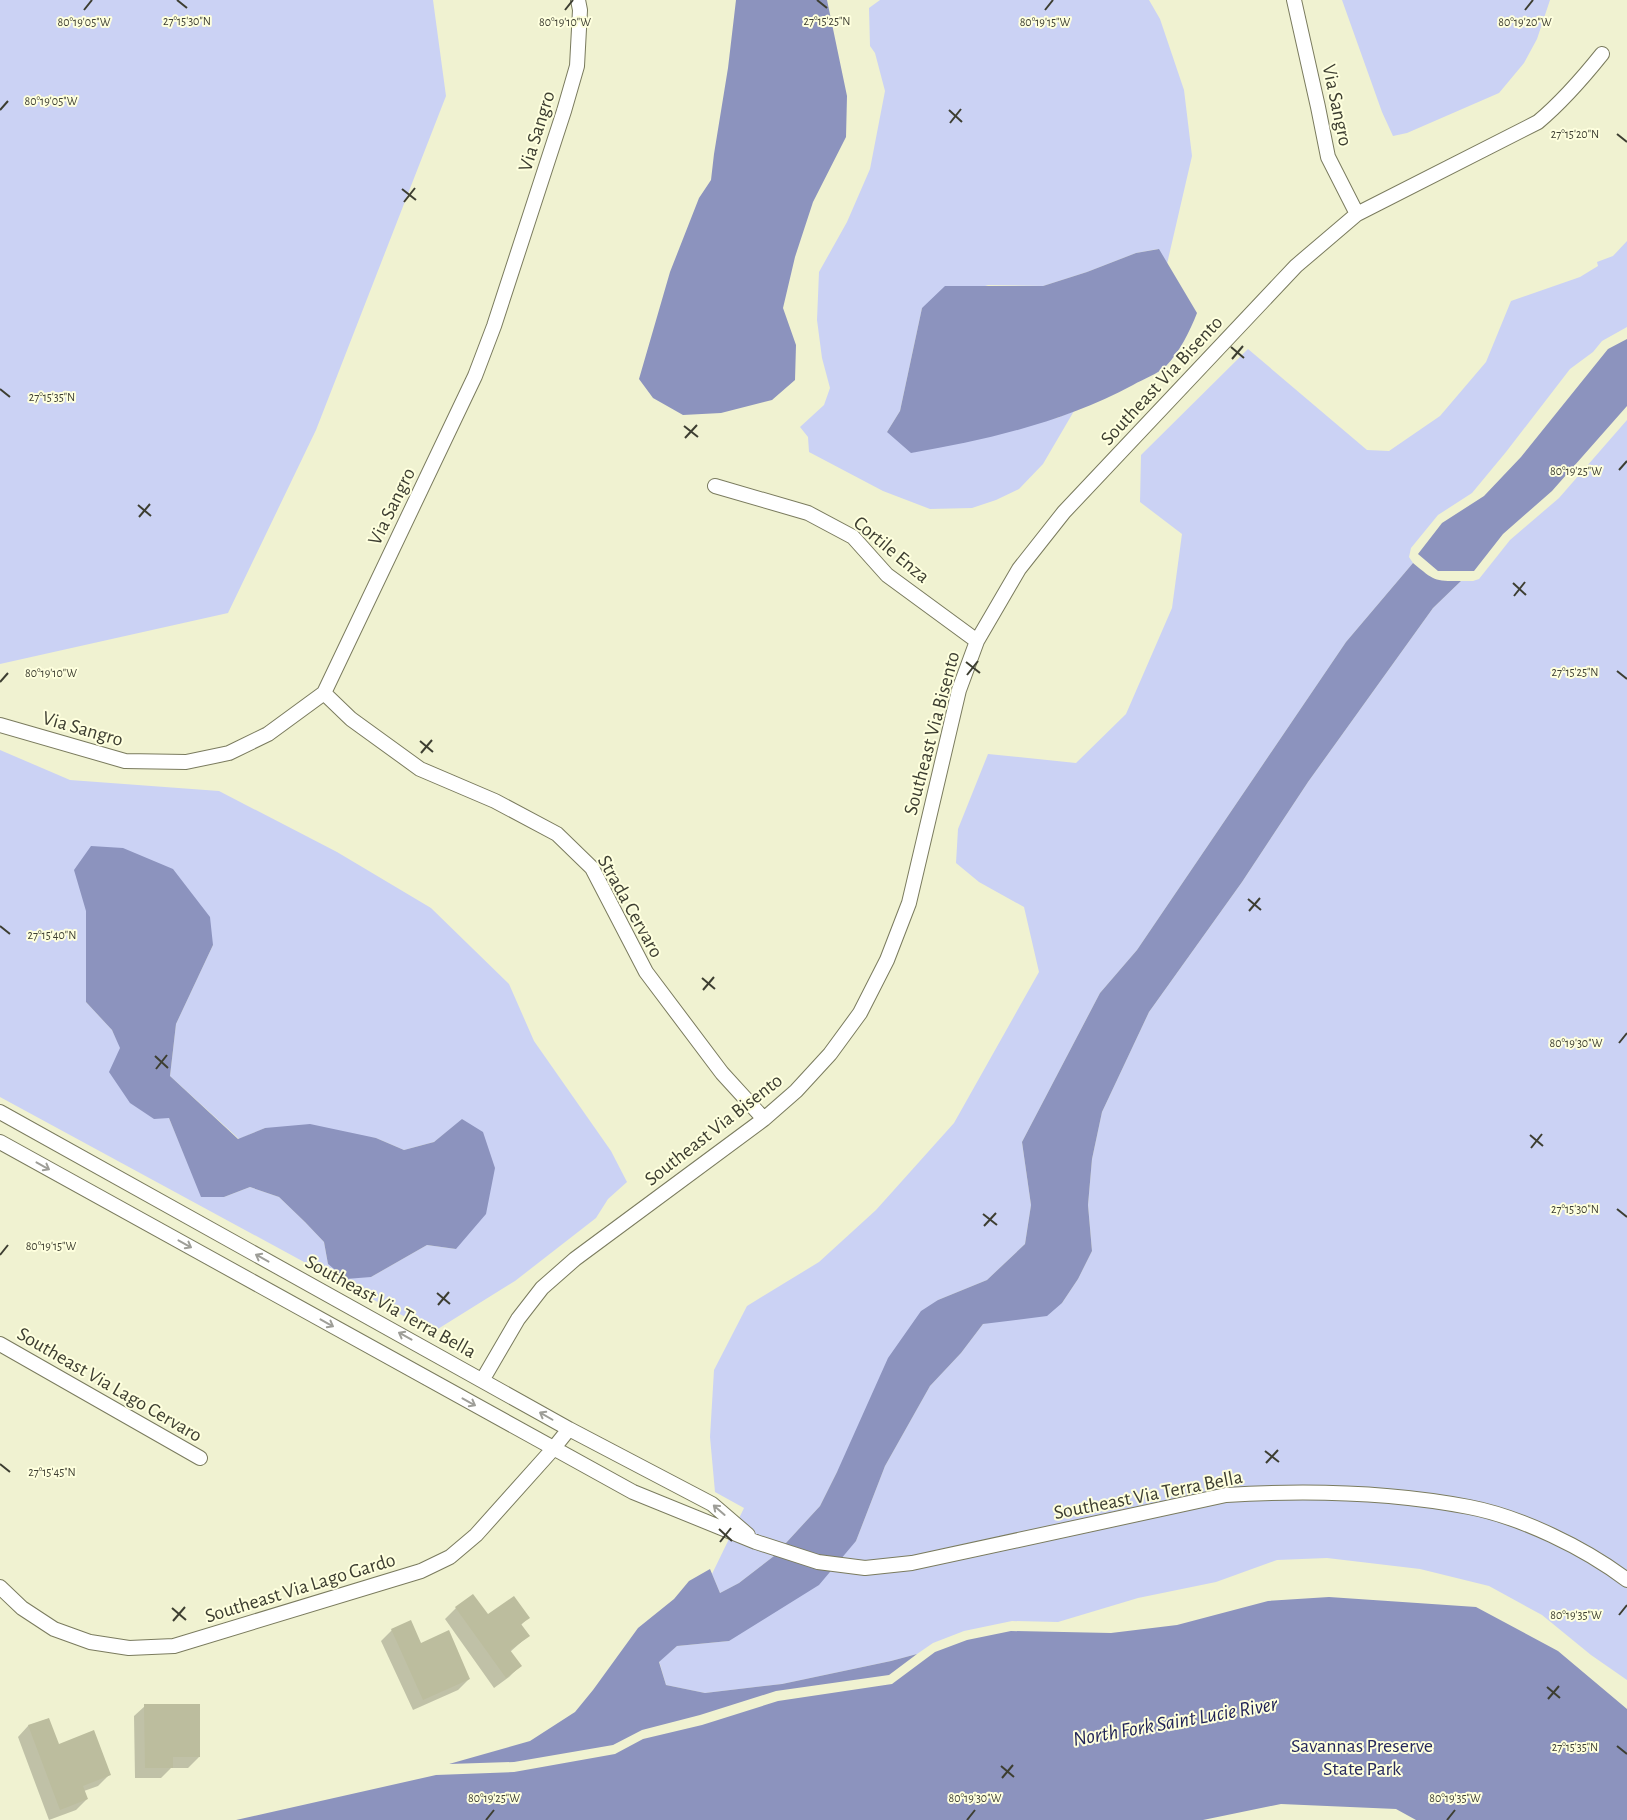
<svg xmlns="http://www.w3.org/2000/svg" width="1627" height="1820" font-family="'Alegreya Sans',sans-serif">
  <rect width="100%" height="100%" fill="#f0f2d1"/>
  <!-- green -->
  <path fill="#cbd2f4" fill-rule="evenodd" d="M0,0H433L446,96L316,430L228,613L0,664Z
    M880,0H1149L1160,19L1184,90L1192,156L1167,264L1158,249L1136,253L1087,272L1043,286L988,285L922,308L900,411L887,432L1057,418L1074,411L1043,464L1019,489L996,500L972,508L930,509L883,491L809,452L808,437L800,427L824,405L830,388L822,358L817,320L819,272L847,222L870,169L885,91L875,53L870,46L869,8Z
    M1342,0H1550L1537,39L1524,63L1499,93L1407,133L1393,136L1382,112Z
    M1627,241V327L1602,341L1593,352L1570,369L1506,452L1472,493L1438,515L1411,548L1409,557L1413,563L1346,642L1137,950L1100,993L1022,1142L1031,1205L1025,1244L987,1280L938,1300L837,1472L820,1506L774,1556L739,1583L720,1593L712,1574L744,1508L715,1492L710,1437L714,1370L747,1306L819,1262L876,1210L954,1123L1039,972L1024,907L979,882L956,863L958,829L988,754L1076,763L1126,714L1172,608L1182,534L1140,502L1141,455L1248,349L1367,450L1389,451L1440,416L1486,362L1511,301L1580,277L1598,266L1597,262L1613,256Z
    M1627,420V1680L1591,1655L1542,1615L1489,1586L1420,1569L1327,1558L1277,1560L1216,1582L1138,1598L1058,1622L1012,1621L964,1631L933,1643L917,1654L891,1661L782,1684L705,1693L666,1685L659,1661L677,1646L729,1641L856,1541L885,1466L930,1386L961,1353L983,1324L1062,1303L1078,1279L1092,1251L1088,1205L1092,1159L1102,1112L1149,1012L1242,882L1308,782L1433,608L1461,581H1473L1479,579L1510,540L1559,498Z
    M0,750L70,780L219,791L337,852L431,908L509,984L534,1041L611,1151L627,1182L608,1199L596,1218L515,1281L433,1332L0,1097ZM86,911L213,945L176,1024L170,1076L239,1139L265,1128L376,1138L404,1150L434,1142L463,1119L456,1249L427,1245L371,1277L328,1264L324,1242L305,1222L279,1197L250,1187L224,1197H202L169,1118L121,1048L112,1030L86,1002Z"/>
  <!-- water -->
  <path fill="#8c93be" d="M736,0H827L847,96L846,137L813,202L795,257L783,308L796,345L795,380L772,400L721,413L683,415L653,398L639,379L670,272L699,198L711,180L714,154L728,68Z
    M1159,249L1197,313C1190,331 1179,353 1166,366C1158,374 1143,379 1133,385C1064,422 987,440 911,453L887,432L900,411L922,308L945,286H1043L1087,272L1136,253Z
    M1627,339V406L1552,491L1503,534L1474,571H1438L1418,554L1442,523L1484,496L1521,457L1608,349Z
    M1413,563C1435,581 1433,581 1461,581L1433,608L1308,782L1242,882L1149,1012L1102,1112L1092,1159L1088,1205L1092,1251L1078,1279L1062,1303L1047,1316L983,1324L961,1353L930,1386L885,1466L856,1541L819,1585L729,1641L677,1646L659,1662L666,1685L705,1693L782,1684L891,1661L917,1654L889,1675L776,1691L700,1715L642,1730L613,1745L514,1762L449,1764L530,1741L575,1712L593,1690L638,1628L674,1599L689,1581L710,1569L720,1593L739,1583L774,1556L820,1506L837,1472L888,1358L921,1311L938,1300L987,1280L1025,1244L1031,1205L1022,1142L1100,993L1137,950L1346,642Z
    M91,846L123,848L173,869L210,917L213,945L176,1024L170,1076L238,1139L265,1128L310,1124L376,1138L404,1150L434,1142L462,1119L483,1132L495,1168L486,1214L456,1249L427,1245L371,1277L346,1279L328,1264L324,1242L305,1222L279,1197L250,1187L224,1197H201L169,1118L154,1119L130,1103L109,1072L120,1048L112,1030L86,1002V911L74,870Z
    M1329,1597L1476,1607L1558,1651L1627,1709V1820H1416L1396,1809L1281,1804L1203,1820H236L436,1775L514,1772L615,1754L643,1739L702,1725L778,1701L892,1684L935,1652L967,1640L1011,1631L1111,1633L1177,1625L1268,1601Z"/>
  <!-- shadow -->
  <path fill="#0003" d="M472,1596L487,1616L528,1618L520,1626L528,1636L510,1652L520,1666L509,1677L494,1688L445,1619L456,1608Z
    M392,1630L469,1679L458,1690L413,1710L381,1641Z
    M145,1706L199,1757L188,1768H171L161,1778H135L134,1716Z
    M48,1719L58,1745L109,1775L98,1786L84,1791L87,1799L76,1810L49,1820L18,1737L28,1726Z"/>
  <!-- building -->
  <path fill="#bcbd9e" d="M473,1594L488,1614L514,1596L530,1618L521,1624L530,1636L510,1650L522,1666L506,1678L455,1607Z
    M411,1620L421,1643L449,1630L470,1679L423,1700L391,1629Z
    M144,1704H200V1757H173V1768H145Z
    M49,1718L59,1744L94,1730L111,1775L83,1786L88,1799L60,1810L28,1725Z"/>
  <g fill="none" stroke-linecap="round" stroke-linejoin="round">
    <!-- street casing -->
    <g stroke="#7a7b5e" stroke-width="16">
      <path id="street" d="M1294,0L1318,107L1328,157L1357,214
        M715,486L808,513L853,537L887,575L977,641
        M324,693L351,719L420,769L495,801L557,834L592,868L646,972L722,1073L764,1119
        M0,725L125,761L186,762L229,753L268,734L324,693L475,376L494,326L564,111L577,66L580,10L578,0
        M0,1112L569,1429L712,1504L748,1535
        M0,1142L633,1492L756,1542L818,1562L865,1568L912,1563L1226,1495C1305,1490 1390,1492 1469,1507C1521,1517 1585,1548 1627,1580
        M0,1344L200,1458
        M483,1379L518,1319L542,1288L575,1259L764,1119L796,1091L830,1054L860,1013L887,960L909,903L959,690L977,641L1019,569L1064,512L1296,266L1357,214L1538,122C1563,101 1582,79 1602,54
        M0,1587L22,1608L54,1629L90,1642L129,1648L174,1646L421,1571L450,1557L476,1535L553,1449L569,1429"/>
    </g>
    <!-- street -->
    <use href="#street" stroke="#fff" stroke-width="14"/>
  </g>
  <!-- one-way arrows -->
  <defs><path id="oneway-shaft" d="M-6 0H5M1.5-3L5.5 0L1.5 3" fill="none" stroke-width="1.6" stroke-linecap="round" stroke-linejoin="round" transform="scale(1.25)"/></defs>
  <g stroke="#9e9e98">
    <use href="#oneway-shaft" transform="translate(43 1166) rotate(29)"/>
    <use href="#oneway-shaft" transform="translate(185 1244) rotate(29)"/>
    <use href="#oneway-shaft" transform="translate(262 1258) rotate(-151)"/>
    <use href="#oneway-shaft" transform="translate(327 1323) rotate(29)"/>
    <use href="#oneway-shaft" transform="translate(405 1336) rotate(-151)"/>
    <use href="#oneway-shaft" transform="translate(469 1402) rotate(29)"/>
    <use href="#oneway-shaft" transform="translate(546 1416) rotate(-150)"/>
    <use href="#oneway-shaft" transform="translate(719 1510) rotate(-139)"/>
  </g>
  <!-- ticks -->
  <path fill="none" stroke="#3d3e31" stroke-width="2" d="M177,0L187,8M817,0L827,8M84,10L92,0M565,10L573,0M1045,10L1053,0M1525,10L1533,0M0,110L8,101M949,110L962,122M950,123L961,109M1617,134L1627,142M402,189L416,200M404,202L415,188M1231,347L1244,358M1232,359L1243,346M0,389L10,397M684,426L698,437M685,438L697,425M1619,470L1627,461M138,505L151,516M139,517L150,504M1513,583L1526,595M1514,596L1525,582M966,662L980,673M1617,671L1627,679M967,675L978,661M0,682L8,673M420,741L433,752M421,753L432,740M1248,899L1261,910M1249,911L1260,898M0,926L10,934M702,978L715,989M703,990L714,977M1619,1043L1627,1033M155,1056L168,1068M156,1069L167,1055M1530,1135L1543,1146M1531,1148L1542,1134M1617,1209L1627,1217M983,1214L997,1225M984,1226L996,1213M0,1255L8,1245M437,1293L450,1304M438,1305L449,1292M1265,1451L1279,1462M1266,1463L1278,1450M0,1464L10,1472M719,1529L732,1541M720,1542L731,1528M172,1608L186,1620M1619,1615L1627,1605M173,1621L185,1607M1547,1687L1560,1698M1548,1699L1559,1686M1617,1746L1627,1754M1001,1766L1014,1777M1002,1778L1013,1765M486,1820L494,1810M967,1820L975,1810M1447,1820L1455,1810"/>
  <g text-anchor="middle" stroke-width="4" stroke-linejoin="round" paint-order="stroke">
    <!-- street labels -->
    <g font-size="20" fill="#3d3e31" stroke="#feffde">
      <text transform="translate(1338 105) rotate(78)" y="7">Via Sangro</text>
      <text transform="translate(536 131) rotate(-73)" y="7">Via Sangro</text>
      <text transform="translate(1161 380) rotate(-47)" y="7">Southeast Via Bisento</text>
      <text transform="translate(391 506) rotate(-64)" y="7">Via Sangro</text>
      <text transform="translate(892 549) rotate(40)" y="7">Cortile Enza</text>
      <text transform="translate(83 728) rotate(16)" y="7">Via Sangro</text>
      <text transform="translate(931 733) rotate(-75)" y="7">Southeast Via Bisento</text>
      <text transform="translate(631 906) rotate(61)" y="7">Strada Cervaro</text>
      <text transform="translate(713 1129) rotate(-38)" y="7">Southeast Via Bisento</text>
      <text transform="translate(391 1306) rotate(29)" y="7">Southeast Via Terra Bella</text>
      <text transform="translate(110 1384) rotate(30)" y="7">Southeast Via Lago Cervaro</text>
      <text transform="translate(1148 1494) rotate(-11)" y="7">Southeast Via Terra Bella</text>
      <text transform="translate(300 1587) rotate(-17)" y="7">Southeast Via Lago Gardo</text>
    </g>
    <!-- park labels -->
    <g font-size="20" fill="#25285d" stroke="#feffde">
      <text x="1362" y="1752">Savannas Preserve<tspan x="1362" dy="23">State Park</tspan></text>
    </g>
    <!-- water labels -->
    <g font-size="21" font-style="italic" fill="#202357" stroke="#feffde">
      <text transform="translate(1175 1721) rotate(-10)" y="7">North Fork Saint Lucie River</text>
    </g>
  </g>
  <g font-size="12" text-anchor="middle" fill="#3d3e31" stroke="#feffde" stroke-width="4" stroke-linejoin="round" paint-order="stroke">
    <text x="187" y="25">27°15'30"N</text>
    <text x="827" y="25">27°15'25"N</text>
    <text x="84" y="26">80°19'05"W</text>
    <text x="565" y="26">80°19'10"W</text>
    <text x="1045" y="26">80°19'15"W</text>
    <text x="1525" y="26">80°19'20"W</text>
    <text x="51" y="105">80°19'05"W</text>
    <text x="1575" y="138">27°15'20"N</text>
    <text x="52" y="401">27°15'35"N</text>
    <text x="1576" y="475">80°19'25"W</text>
    <text x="1575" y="676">27°15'25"N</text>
    <text x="51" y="677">80°19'10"W</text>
    <text x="52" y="939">27°15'40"N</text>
    <text x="1576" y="1047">80°19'30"W</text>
    <text x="1575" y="1213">27°15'30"N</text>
    <text x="51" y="1250">80°19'15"W</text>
    <text x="52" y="1476">27°15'45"N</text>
    <text x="1576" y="1619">80°19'35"W</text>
    <text x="1575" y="1751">27°15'35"N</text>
    <text x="494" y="1802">80°19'25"W</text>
    <text x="975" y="1802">80°19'30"W</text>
    <text x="1455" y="1802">80°19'35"W</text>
  </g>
</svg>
